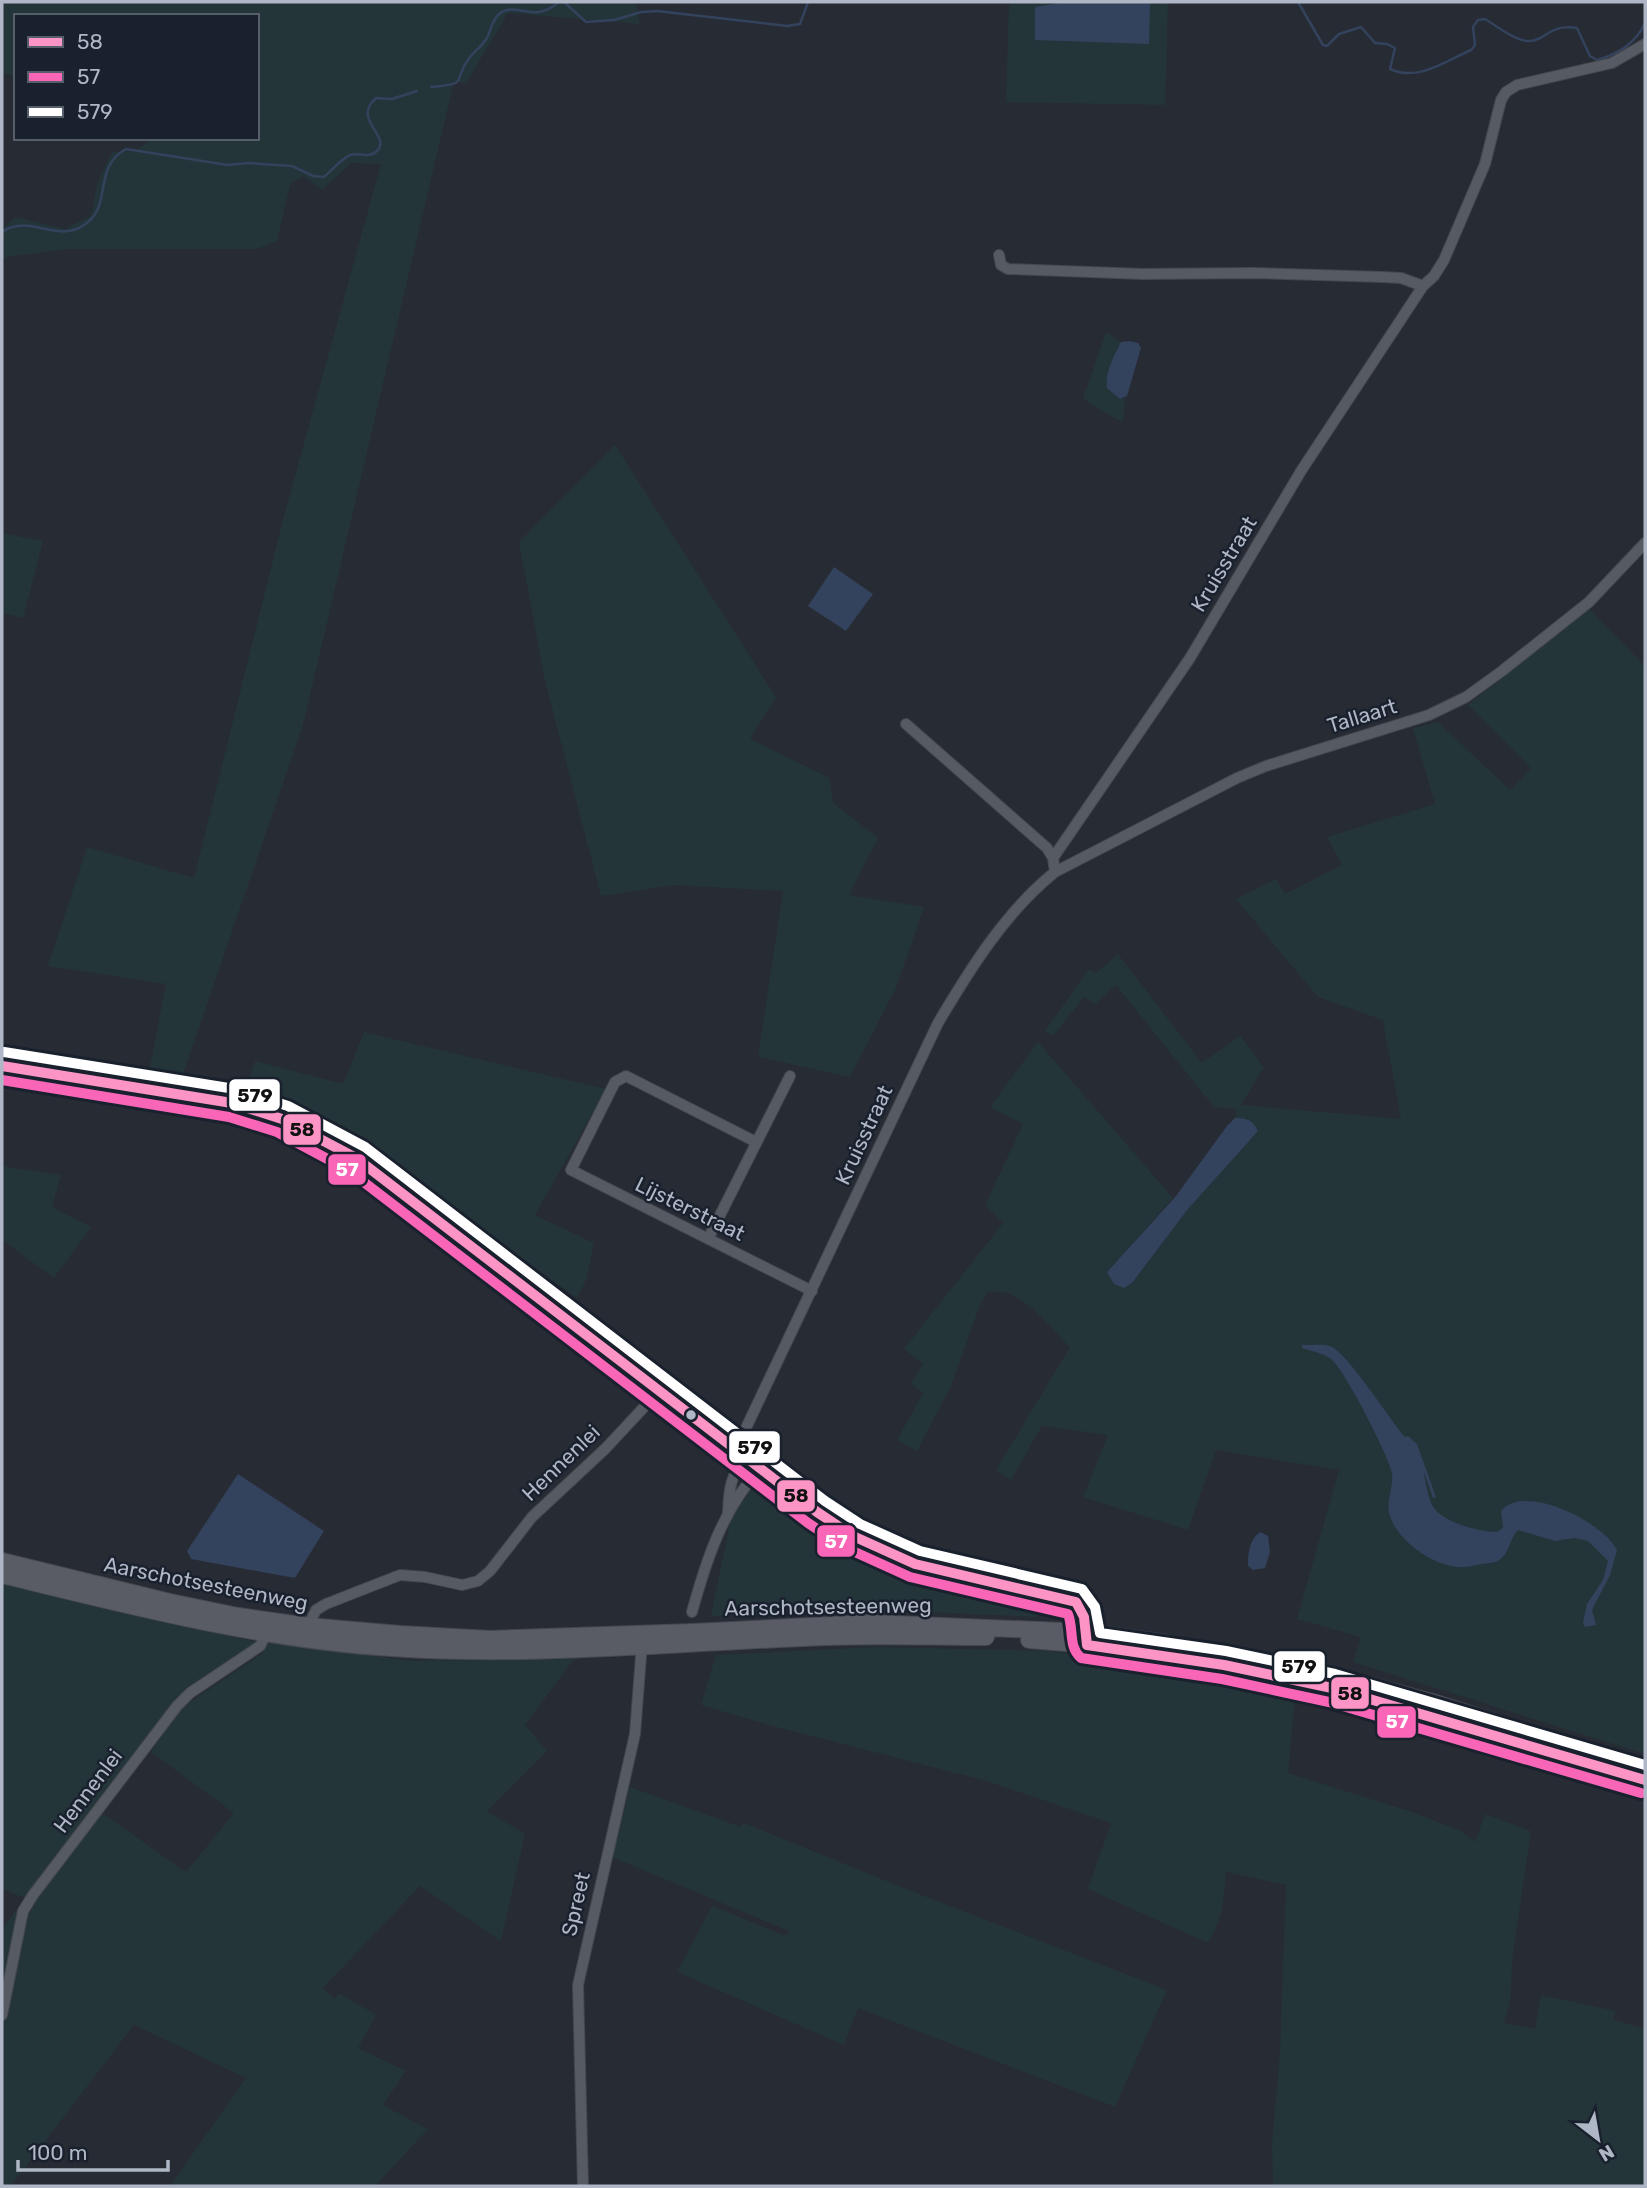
<svg xmlns="http://www.w3.org/2000/svg" width="1647" height="2188" font-family="Rubik,sans-serif">
  <rect width="100%" height="100%" fill="#272b33"/>
  <!-- green -->
  <path fill="#243539" d="M2,2H636L640,24L508,13L466,83L454,81L303,725L181,1080L149,1072L166,984L48,966L87,847L194,878L284,516L381,164L351,163L322,190L304,176L290,185L277,241L257,249H67L7,257L2,261V229L16,217L65,229L91,216L97,184L112,152L136,150L154,138H257V16H16V77L2,72Z
    M1009,2H1168L1165,105L1006,102Z
    M1106,332L1121,342L1115,352L1120,399L1125,398L1123,423L1083,399Z
    M615,445L776,697L750,739L830,778L833,803L878,838L849,895L924,907L896,988L850,1077L758,1057L783,891L675,885L601,896L545,681L519,542Z
    M2,533L43,541L23,618L2,613Z
    M1589,609L1645,666V1754L1353,1662L1361,1637L1297,1619L1339,1470L1216,1450L1188,1530L1083,1497L1108,1435L1042,1426L1011,1480L996,1470L1070,1347C1048,1326 1022,1287 988,1292L980,1305L951,1386L917,1451L897,1440L923,1393L911,1383L923,1364L904,1349L1003,1223L985,1205L1023,1124L990,1107L1038,1042L1173,1198L1107,1272L1132,1283L1188,1209L1248,1118H1235L1237,1109L1214,1107L1116,985L1095,1004L1084,997L1053,1036L1045,1031L1089,969L1096,973L1118,954L1202,1063L1240,1036L1264,1067L1241,1105L1401,1119L1384,1027L1385,1021L1318,997L1236,899L1276,879L1285,894L1342,865L1327,837L1435,804L1413,728L1438,722L1510,790L1531,768L1468,705Z
    M364,1032L606,1089L535,1215L594,1243L586,1280L577,1298L365,1146L330,1127L245,1092L255,1061L343,1084Z
    M2,1166L61,1175L52,1207L91,1227L54,1278L2,1240Z
    M760,1477C794,1504 829,1537 869,1556C922,1582 983,1591 1040,1605L1038,1617L881,1610L711,1616L731,1518Z
    M2,1583L257,1642L184,1691L30,1904L102,1813L186,1872L234,1813L151,1752L180,1709L263,1653L268,1642L412,1661L574,1659L525,1725L547,1751L487,1811L525,1834L501,1941L420,1886L323,1988L335,1999L339,1993L376,2015L358,2048L406,2071L383,2105L428,2129L375,2186H170L246,2078L134,2025L11,2186H2V1929L25,1898L2,1889Z
    M875,1647L1047,1651L1296,1685L1288,1773L1412,1812L1461,1831L1475,1842L1485,1814L1531,1831L1512,1960L1511,1997L1504,2023L1535,2029L1541,1995L1616,2011L1613,2019L1645,2029V2186H1273L1272,2144L1280,2052L1286,1885L1226,1872C1224,1901 1223,1918 1208,1943L1088,1889L1111,1823L983,1780L769,1725L701,1705L716,1655Z
    M630,1787L741,1827L742,1822L906,1889L1167,1990L1115,2107L858,2008L844,2045L677,1972L712,1906L786,1936L789,1931L612,1857Z"/>
  <!-- water -->
  <path fill="#33425d" d="M1066,2H1150L1149,44L1035,40V7Z
    M1130,341L1138,343L1141,348L1127,396L1120,399L1107,388C1105,373 1114,355 1121,342Z
    M834,567L873,594L846,631L808,606Z
    M1235,1118C1247,1118 1252,1119 1258,1131L1188,1209L1132,1283L1124,1288L1114,1284L1107,1272L1176,1196L1227,1126Z
    M1302,1345C1311,1345 1322,1344 1330,1346C1347,1352 1390,1420 1405,1437L1408,1436L1417,1444L1436,1497L1433,1498L1424,1472C1425,1481 1428,1496 1432,1505C1440,1522 1480,1532 1497,1532L1503,1528L1501,1511C1525,1482 1604,1523 1617,1550L1610,1575L1592,1610L1596,1625L1585,1627L1583,1623L1587,1604L1603,1580L1608,1561L1588,1541L1574,1538L1555,1541L1518,1530C1509,1539 1510,1554 1498,1561C1493,1563 1488,1563 1482,1564C1477,1564 1472,1567 1466,1567C1438,1570 1398,1542 1390,1516C1385,1501 1394,1488 1392,1473C1389,1456 1345,1371 1332,1360C1324,1353 1311,1351 1302,1348Z
    M238,1474L324,1531L295,1578L191,1559L187,1551Z
    M1260,1532L1268,1536L1270,1552L1265,1568L1253,1570L1248,1566C1248,1553 1249,1540 1260,1532Z"/>
  <g fill="none" stroke-linecap="round" stroke-linejoin="round">
    <!-- stream -->
    <path stroke="#33425d" stroke-width="2.5" d="M564,2L586,22L614,20L641,12L657,11L787,26L800,24L808,2
      M1298,2L1323,45L1327,46L1339,34L1361,27L1375,43L1387,44L1395,48L1390,69C1418,82 1446,61 1471,50L1475,45L1473,27L1478,20L1485,19C1497,26 1516,42 1530,41C1547,40 1548,24 1577,28L1590,56L1597,60C1618,54 1636,43 1645,23
      M431,87C470,84 452,82 469,58C475,51 482,46 487,38C491,30 492,20 499,14C517,0 532,25 559,2
      M2,232C32,212 59,247 88,222C112,202 93,167 126,149L228,165L248,163L292,166L313,176L324,177C332,170 341,159 350,155C359,152 369,159 377,151C392,136 351,120 376,98L392,99L417,91"/>
    <!-- minor casing -->
    <g stroke="#44474e" stroke-width="12">
      <path id="minor" d="M999,255L1001,265L1008,269L1143,274L1252,273L1383,277L1401,278L1423,286
        M906,724L1047,848L1053,858
        M1055,872L1237,778L1266,766L1429,715L1466,697L1502,671L1589,602L1645,543
        M756,1142L626,1076L615,1082L571,1170L812,1291
        M708,1239L790,1076
        M736,1449L938,1023C970,969 1006,911 1055,872L1053,858L1190,658L1301,471L1423,286L1434,276L1444,260L1485,164L1501,100L1506,92L1517,85L1612,63L1645,44
        M728,1513C729,1493 729,1472 748,1460
        M692,1612C706,1561 723,1508 760,1469
        M308,1626L316,1610L326,1604L400,1575L425,1577L462,1585L478,1581L490,1571L532,1517L605,1449L660,1390
        M2,2015L23,1911L33,1895L177,1706L190,1693L260,1646L267,1632
        M583,2186L578,1985L635,1734L642,1643"/>
    </g>
    <!-- tertiary casing -->
    <g stroke="#44474e" stroke-width="14">
      <path id="tertiary" d="M2,1066L232,1103L282,1119L310,1132L356,1158L817,1512L853,1536L915,1564L1076,1602C1086,1614 1086,1626 1087,1641"/>
    </g>
    <!-- primary casing -->
    <g stroke="#444850" stroke-width="18">
      <path id="primary" d="M2,1561L170,1602L238,1616L308,1626L400,1634L490,1639L693,1632L870,1623L1086,1632L1166,1643L1301,1669L1369,1685L1439,1704L1645,1770
        M2,1575C130,1606 260,1640 392,1648C537,1658 682,1642 826,1637C879,1635 933,1637 986,1637
        M1029,1640C1131,1647 1232,1666 1332,1688L1567,1756"/>
    </g>
    <!-- minor -->
    <use href="#minor" stroke="#565a62" stroke-width="10"/>
    <!-- tertiary -->
    <use href="#tertiary" stroke="#565a62" stroke-width="12"/>
    <!-- primary -->
    <use href="#primary" stroke="#595c64" stroke-width="16"/>
    <!-- bus-1 casing -->
    <g stroke="#1a212e" stroke-width="16">
      <path id="bus-1" d="M2,1066L232,1103L282,1119L356,1158L817,1512L853,1536L915,1564L1076,1602L1084,1617L1087,1645L1224,1665L1332,1688L1645,1780"/>
    </g>
    <!-- bus-2 casing -->
    <g stroke="#1a212e" stroke-width="16">
      <path id="bus-2" d="M2,1080L229,1117L277,1132L348,1170L808,1523L846,1548L910,1577L1068,1614C1074,1629 1068,1647 1081,1658L1222,1679L1329,1702L1641,1793"/>
    </g>
    <!-- bus-3 casing -->
    <g stroke="#1a212e" stroke-width="16">
      <path id="bus-3" d="M4,1052L235,1089L288,1106L365,1147L825,1501L860,1524L920,1551L1082,1589L1095,1607L1100,1633L1226,1651L1335,1674L1645,1765"/>
    </g>
    <!-- bus-1 -->
    <use href="#bus-1" stroke="#fc95c5" stroke-width="10"/>
    <!-- bus-2 -->
    <use href="#bus-2" stroke="#fa66b7" stroke-width="10"/>
    <!-- bus-3 -->
    <use href="#bus-3" stroke="#fff" stroke-width="10"/>
  </g>
  <!-- markers -->
  <circle fill="#afb6c6" stroke="#1a212e" stroke-width="2.5" cx="691" cy="1415" r="6"/>
  <g text-anchor="middle" stroke-width="5" stroke-linejoin="round" paint-order="stroke">
    <!-- street labels -->
    <g font-size="21" fill="#afb6c6" stroke="#1a212e">
      <text transform="translate(1224 564) rotate(-59)" y="7">Kruisstraat</text>
      <text transform="translate(1362 716) rotate(-17)" y="7">Tallaart</text>
      <text transform="translate(864 1135) rotate(-65)" y="7">Kruisstraat</text>
      <text transform="translate(690 1209) rotate(26)" y="7">Lijsterstraat</text>
      <text transform="translate(561 1463) rotate(-44)" y="7">Hennenlei</text>
      <text transform="translate(206 1584) rotate(11)" y="7">Aarschotsesteenweg</text>
      <text transform="translate(828 1607) rotate(-1)" y="7">Aarschotsesteenweg</text>
      <text transform="translate(88 1791) rotate(-53)" y="7">Hennenlei</text>
      <text transform="translate(576 1904) rotate(-77)" y="7">Spreet</text>
    </g>
  </g>
  <g stroke="#1a212e" stroke-width="2.5">
    <rect x="228" y="1078" width="53" height="34" rx="7" fill="#fff"/>
    <rect x="282" y="1113" width="40" height="33" rx="7" fill="#fc95c5"/>
    <rect x="327" y="1153" width="40" height="33" rx="7" fill="#fa66b7"/>
    <rect x="728" y="1430" width="53" height="34" rx="7" fill="#fff"/>
    <rect x="776" y="1479" width="40" height="34" rx="7" fill="#fc95c5"/>
    <rect x="816" y="1524" width="40" height="34" rx="7" fill="#fa66b7"/>
    <rect x="1273" y="1650" width="53" height="33" rx="7" fill="#fff"/>
    <rect x="1330" y="1676" width="40" height="34" rx="7" fill="#fc95c5"/>
    <rect x="1376" y="1705" width="41" height="34" rx="7" fill="#fa66b7"/>
  </g>
  <g font-size="19" text-anchor="middle" font-weight="bold" fill="#fff">
    <text x="347" y="1176">57</text>
    <text x="836" y="1548">57</text>
    <text x="1397" y="1728">57</text>
  </g>
  <g font-size="19" text-anchor="middle" font-weight="bold" fill="#111">
    <text x="255" y="1102">579</text>
    <text x="302" y="1136">58</text>
    <text x="755" y="1454">579</text>
    <text x="796" y="1502">58</text>
    <text x="1299" y="1673">579</text>
    <text x="1350" y="1700">58</text>
  </g>
  <!-- border -->
  <rect width="1647" height="2188" fill="none" stroke="#afb6c6" stroke-width="7"/>
  <!-- legend -->
  <rect x="14" y="14" width="245" height="126" fill="#1a212e" stroke="#565d6b" stroke-width="2"/>
  <rect x="28" y="37" width="35" height="10" fill="#fc95c5" stroke="#565d6b" stroke-width="2"/>
  <text x="77" y="49" font-size="21" fill="#afb6c6">58</text>
  <rect x="28" y="72" width="35" height="10" fill="#fa66b7" stroke="#565d6b" stroke-width="2"/>
  <text x="77" y="84" font-size="21" fill="#afb6c6">57</text>
  <rect x="28" y="107" width="35" height="10" fill="#ffffff" stroke="#565d6b" stroke-width="2"/>
  <text x="77" y="119" font-size="21" fill="#afb6c6">579</text>
  <!-- north arrow -->
  <g transform="translate(1598 2139) rotate(149)" stroke="#1a212e" stroke-width="5" paint-order="stroke">
  <path d="M0-5L12 26L0 18L-12 26Z" fill="#afb6c6"/>
  <text y="-10" font-size="19" font-weight="bold" text-anchor="middle" fill="#afb6c6">N</text>
  </g>
  <!-- scale -->
  <path d="M18 2160v10h150v-10" fill="none" stroke="#afb6c6" stroke-width="3.5"/>
  <text x="28" y="2160" font-size="21" fill="#afb6c6" stroke="#1a212e" stroke-width="5" paint-order="stroke">100 m</text>
</svg>
